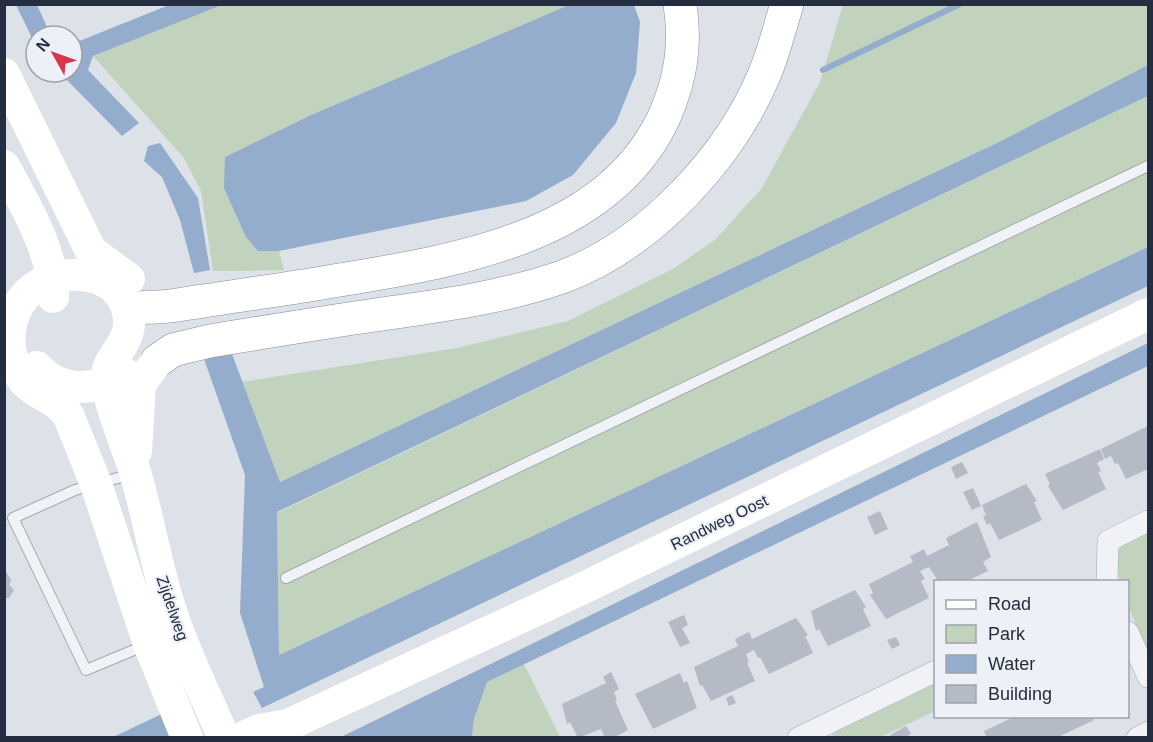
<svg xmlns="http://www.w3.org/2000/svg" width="1153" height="742" font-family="Arial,sans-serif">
  <rect width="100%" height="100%" fill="#dde1e8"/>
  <!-- green -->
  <path fill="#c2d3bd" d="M222,5H569L311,115L225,157L258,250L279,251L284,270L213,271L201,191L184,158L93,56Z
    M843,5H1148V65L999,142L280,482L242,382L457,348L568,321L673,269L716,239L762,188L820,82Z
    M1148,96V247L279,655L277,513Z
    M1148,532V652L1128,606V582L1120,581C1112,546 1118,547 1148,532Z
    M524,664L560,737L472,738L474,719L487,682Z
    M935,684V711L881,737H834L832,734Z"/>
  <!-- water -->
  <path fill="#95adcc" d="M16,5H37L47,27L55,36H36V46Z
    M169,5H222L93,56L88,70L139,123L122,136L59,72H72V44Z
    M569,5H634L640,22L636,73L616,123L573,175L526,201L279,251H258L246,237L224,188L225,157L311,115Z
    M1148,65V96L277,512L279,655L1148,247V286L262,708L253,692L264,687L240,613L245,475L204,359L232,354L280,482L999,142Z
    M160,143L198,198L210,270L194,273L180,220L162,177L144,161L148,146Z
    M1148,343V366L487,682L474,719L472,737H341Z
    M166,712L178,738H111Z"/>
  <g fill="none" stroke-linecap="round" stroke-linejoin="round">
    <!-- stream -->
    <path stroke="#95adcc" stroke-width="6" d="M823,70L960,4"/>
  </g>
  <!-- building -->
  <path fill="#b4bac6" d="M1148,426V469L1126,479L1118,463L1115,464L1111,456L1105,459L1101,449Z
    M1100,449L1104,459L1097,463L1101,471L1098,472L1106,489L1063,510L1048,486L1050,484L1045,474Z
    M962,462L968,473L956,479L951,467Z
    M1026,484L1037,501L1034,502L1042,520L999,540L990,523L987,525L983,516L986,515L982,505Z
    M973,488L981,506L972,510L963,492Z
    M880,511L888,529L875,535L867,517Z
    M977,522L991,557L983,562L988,571L965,582H939L929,567L924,569L920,571L925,579L921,581L929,598L886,619L870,595L873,593L869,584L913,562L910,556L917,553L924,549L927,556L949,545L946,538Z
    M4,568L11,580L9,585L14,590L9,598H4Z
    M855,590L866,607L863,609L871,626L828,646L819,629L816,631L811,611Z
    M684,615L688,625L682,628L690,643L680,647L668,622Z
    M796,618L808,635L805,636L813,653L769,674L760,657L758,658L754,650L746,654L749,662L747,663L755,681L711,701L702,685L700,686L694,667L738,646L735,639L749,632L752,639Z
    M896,637L900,645L892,649L887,640Z
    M611,672L619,689L614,692L617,700L615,701L628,730L613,738H605L601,729L578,738L570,722L567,724L562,704L606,683L603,677Z
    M680,673L684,683L687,681L697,708L653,729L635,694Z
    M732,695L736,703L729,706L726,698Z
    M1016,716H1092L1094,720L1056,738H987L984,731Z
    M906,726L911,734L905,738H892L890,735Z"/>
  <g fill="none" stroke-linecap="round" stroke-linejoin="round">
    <!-- lane casing -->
    <g stroke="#a2a8b2" stroke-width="12">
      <path id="lane" d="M132,474L75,490L13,518L86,670L146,645
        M286,578L1148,166"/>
    </g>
    <!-- street casing -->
    <g stroke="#a2a8b2" stroke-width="22">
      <path id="street" d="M1107,582L1108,541L1148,521
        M1128,632L1148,677
        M798,738L936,671
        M1137,738L1148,732"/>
    </g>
    <!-- highway casing -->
    <g stroke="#838ea0" stroke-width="34">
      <path id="highway" d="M145,307C164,309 185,303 204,301C241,295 279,290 316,284C440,263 607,244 665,115C681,78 686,45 680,4
        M157,361L173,350L210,341C265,332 320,323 375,315C438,306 502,298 562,277C649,245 730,158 765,73C774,51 780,27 787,4"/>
    </g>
    <!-- lane -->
    <use href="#lane" stroke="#f0f2f6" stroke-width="10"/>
    <!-- street -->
    <use href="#street" stroke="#f0f2f6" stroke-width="21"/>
    <!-- secondary -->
    <path stroke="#fff" stroke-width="32" d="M4,74L91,251L129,279
      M4,166C24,203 55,254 53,297
      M37,367C60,393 97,392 124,373
      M136,451L140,384L157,361
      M187,738L149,644L96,484L69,417C59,398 38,397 24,381C0,352 6,303 40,284C67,269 109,271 124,301C143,342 103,354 107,381C111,412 126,442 135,472C147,512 154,554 166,595C180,644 204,691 224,738
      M242,738L259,730L288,725L575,592L1148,314"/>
    <!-- highway -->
    <use href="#highway" stroke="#fff" stroke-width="33"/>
  </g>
  <g text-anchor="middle" stroke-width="4.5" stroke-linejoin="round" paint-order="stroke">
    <!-- street labels -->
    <g font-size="16" fill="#252e40" stroke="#edf0f6">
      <text transform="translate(719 522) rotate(-26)" y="6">Randweg Oost</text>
      <text transform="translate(173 608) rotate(71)" y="6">Zijdelweg</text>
    </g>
  </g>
  <!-- border -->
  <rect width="1153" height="742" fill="none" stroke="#252e40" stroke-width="12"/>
  <!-- legend -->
  <rect x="934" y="580" width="195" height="138" fill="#edf0f6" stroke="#9da2ad" stroke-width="1.5"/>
  <rect x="946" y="600" width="30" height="9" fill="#ffffff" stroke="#9da2ad" stroke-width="1.5"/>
  <text x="988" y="610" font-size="18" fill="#252e40">Road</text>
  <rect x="946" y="625" width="30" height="18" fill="#c2d3bd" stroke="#9da2ad" stroke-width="1.5"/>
  <text x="988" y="640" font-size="18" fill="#252e40">Park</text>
  <rect x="946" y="655" width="30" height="18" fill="#95adcc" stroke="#9da2ad" stroke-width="1.5"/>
  <text x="988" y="670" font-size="18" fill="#252e40">Water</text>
  <rect x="946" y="685" width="30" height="18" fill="#b4bac6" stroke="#9da2ad" stroke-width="1.5"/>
  <text x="988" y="700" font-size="18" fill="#252e40">Building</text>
  <!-- north arrow -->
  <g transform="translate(54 54) rotate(310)"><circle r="28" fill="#edf0f6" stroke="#9da2ad" stroke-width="1.5"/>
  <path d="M0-4.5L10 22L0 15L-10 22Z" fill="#d93649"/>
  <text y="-9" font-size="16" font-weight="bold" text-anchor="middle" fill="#252e40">N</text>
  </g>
</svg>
